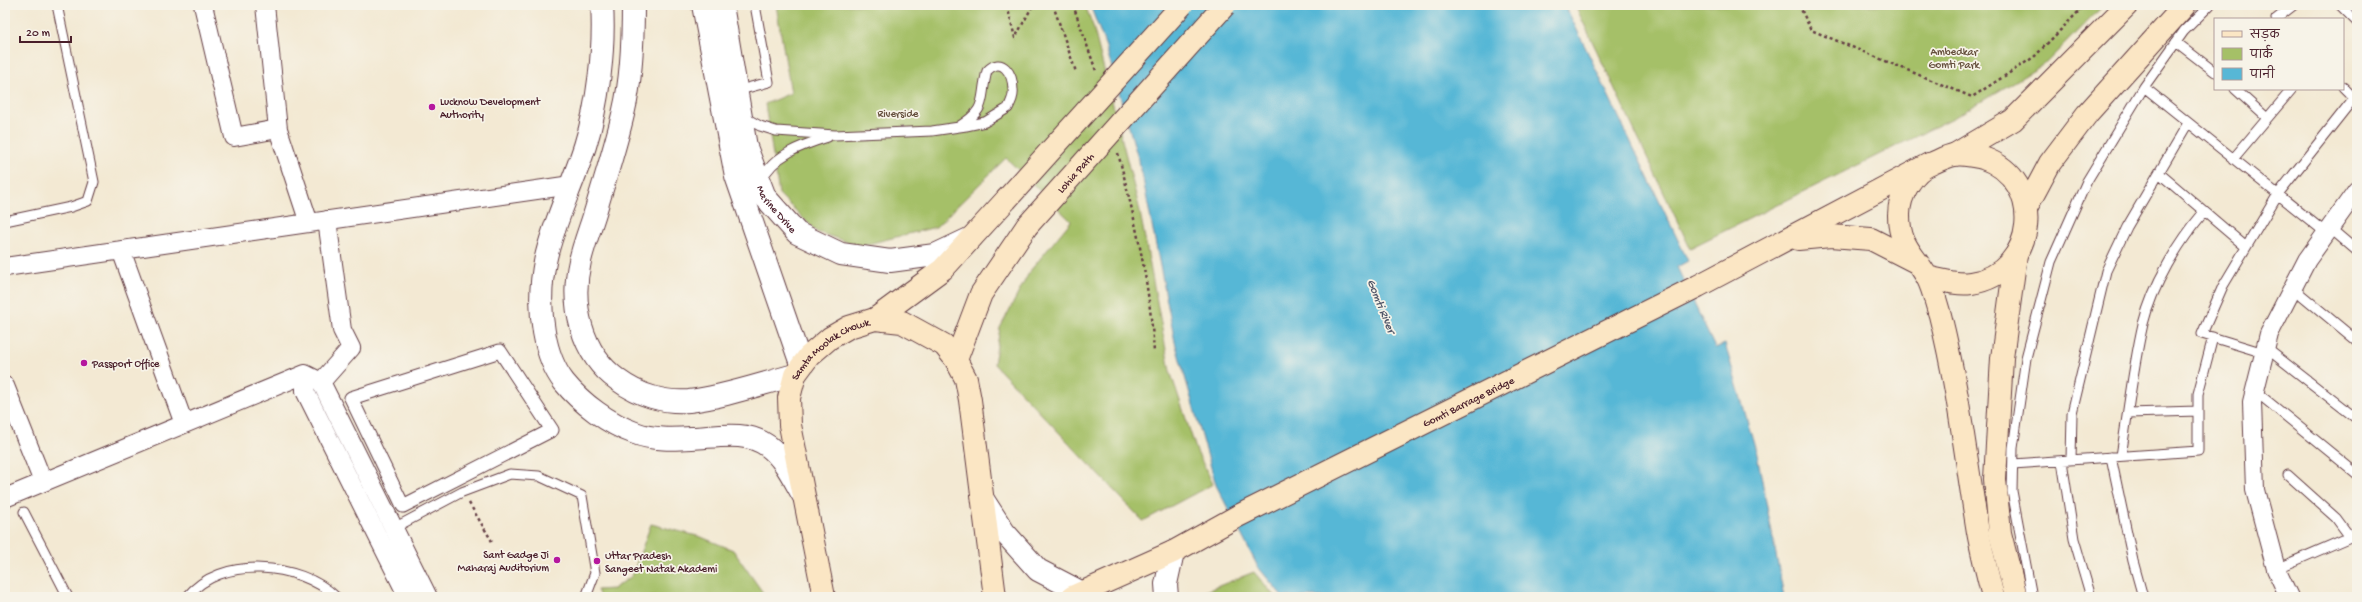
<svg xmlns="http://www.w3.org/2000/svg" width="2362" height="602" font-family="'Gochi Hand','Playpen Sans Deva',sans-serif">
  <rect width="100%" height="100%" fill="#f7f3e8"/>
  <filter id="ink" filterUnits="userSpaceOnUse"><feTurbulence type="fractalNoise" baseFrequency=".025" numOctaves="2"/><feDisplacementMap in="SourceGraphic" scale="8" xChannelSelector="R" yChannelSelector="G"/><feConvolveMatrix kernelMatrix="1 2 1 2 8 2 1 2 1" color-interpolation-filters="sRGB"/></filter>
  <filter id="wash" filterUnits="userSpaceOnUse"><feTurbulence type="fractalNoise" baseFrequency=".012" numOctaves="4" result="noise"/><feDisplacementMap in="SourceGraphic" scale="16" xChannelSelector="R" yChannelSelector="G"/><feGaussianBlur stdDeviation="0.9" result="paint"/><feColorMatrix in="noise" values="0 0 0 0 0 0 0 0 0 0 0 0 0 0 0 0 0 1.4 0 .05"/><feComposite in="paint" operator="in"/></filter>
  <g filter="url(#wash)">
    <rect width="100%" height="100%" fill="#f3e9d3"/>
    <!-- green -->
    <path fill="#a5c067" stroke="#787049" d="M776,5H1085L1093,26L1139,207L1170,371L1197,452L1213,484L1143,521L994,364L1000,328L1030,271L1071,221L1006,158L936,227L860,246L817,232L779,194L765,104L791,93Z
      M1575,5H2103L2046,63L1955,117L1690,248Z
      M651,524L701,537L733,550L766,597H600L597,590L613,589L632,576Z
      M1254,572L1275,597H1191Z"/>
    <!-- water -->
    <path fill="#57b7d6" stroke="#506b80" d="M1090,5H1565L1688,261L1677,267L1715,348L1725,344L1757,454L1784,597H1283L1258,567L1216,485L1175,342L1141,169L1106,47Z"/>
  </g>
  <g filter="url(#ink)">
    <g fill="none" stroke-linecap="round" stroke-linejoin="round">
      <!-- service casing -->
      <g stroke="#633d44" stroke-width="11">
        <path id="service" d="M2340,5L2357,22
          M2276,19L2294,5
          M2176,42L2215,72
          M2144,87L2326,233
          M2343,87L2357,101
          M2235,89L2267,118
          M736,91L769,82L755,5
          M742,116L760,126L776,131L835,135L932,131L966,126L985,122L1008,108C1011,102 1014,96 1013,90C1013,74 1002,55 987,71C979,101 989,108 958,127
          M2233,159L2292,89
          M2159,173L2246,247
          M761,181C773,155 802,145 828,137
          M5,221L71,207L88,201L94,182L57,5
          M2330,228L2357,251
          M2293,288L2357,341
          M2266,348L2357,419
          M2264,353L2202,334L2223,286L2278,194L2354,98
          M2255,391L2357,474
          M2128,413L2198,411
          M2121,456C2128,413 2133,367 2143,324C2153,284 2178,243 2204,212
          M2111,457L2133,561L2143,597
          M2071,460L2072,413L2106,271L2127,227L2188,123
          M2062,461L2074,539L2091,597
          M2013,464L2198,451V394L2213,337
          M2288,475L2336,518L2350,537
          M24,512L68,597
          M394,528L462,492L510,474L539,476L582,496L595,573L586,597
          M2276,569L2357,534
          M187,597C220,555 300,562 336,597
          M2032,597L2012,491L2013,448L2026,358L2051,262L2087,181L2144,87L2184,31L2210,5"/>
      </g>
      <!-- pedestrian casing -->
      <g stroke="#633d44" stroke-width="15">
        <path id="pedestrian" d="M500,351L552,430L403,506L351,398Z"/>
      </g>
      <!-- minor casing -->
      <g stroke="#633d44" stroke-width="20">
        <path id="minor" d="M203,5L234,137L278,129
          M265,5L278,129L309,223
          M121,250L184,424
          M5,267L571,185
          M305,374V391L408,597
          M321,382L351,348L342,330L327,220
          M5,386L43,482
          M5,498L305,374L321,382L428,597
          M2289,597L2276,569L2255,490L2252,402L2269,334L2307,260L2357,190"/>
      </g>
      <!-- tertiary casing -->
      <g stroke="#633d44" stroke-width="24">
        <g id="tertiary">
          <path d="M602,5C605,48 598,105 585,146C564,212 531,259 544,332C547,349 553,368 564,382C581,403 609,424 635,433C652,440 674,439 692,438C717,437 746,430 768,446C784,458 793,478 803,495"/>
          <path d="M633,5C633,39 632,77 624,110C617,142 606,175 597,206C592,224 584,243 580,261C570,304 581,354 618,380C638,395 664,403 689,401C724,397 760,384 795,375"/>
          <path d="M703,5L736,176L801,364"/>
          <path id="s1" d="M722,5L746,147L765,197L797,233L841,254L890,261L935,255L971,238"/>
          <path d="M984,501L1004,532L1038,570L1090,597"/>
          <path d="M1167,597L1166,584L1173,552"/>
        </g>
      </g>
      <!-- secondary casing -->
      <g stroke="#633d44" stroke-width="24">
        <g id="secondary">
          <path d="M1954,155L2013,120L2127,5"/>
          <path d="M2026,208L2050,163L2087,114L2185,5"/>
          <path d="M1798,239L1831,236L1871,239L1914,261"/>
          <path d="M2016,255L2002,358L1995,479L2000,533L2016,597"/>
          <path d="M1927,277C1941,280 1957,285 1971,283C2038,273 2047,180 1983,158C1974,156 1963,153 1954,155C1947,156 1940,160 1933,163C1913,170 1899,195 1899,215C1899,246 1913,253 1927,277C1933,288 1936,303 1940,315C1958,386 1966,460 1978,532C1982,554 1988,576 1993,597"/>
          <path d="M875,319L943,269L1006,200"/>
          <path d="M956,360L981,294L1027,226"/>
          <path id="s2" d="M824,597L790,425L789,398L795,375L809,356L830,338L849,327L875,319L902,322L944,345L956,360L966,379L970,400L995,597"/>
          <path id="s3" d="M1072,597L1173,552L1238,516L1698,286L1929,164"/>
        </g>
      </g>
      <!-- path -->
      <path stroke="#633d44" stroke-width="2.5" stroke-dasharray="3 3" stroke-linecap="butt" d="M1000,5L1008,9L1015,38L1033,5
        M1053,5L1076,72
        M1073,5L1096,71
        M1799,5L1811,30L1972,97L2034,57L2085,5
        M2067,5L2080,10
        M1118,153C1135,219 1150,284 1154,353
        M469,503L493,543"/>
      <!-- service -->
      <use href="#service" stroke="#fff" stroke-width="9"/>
      <!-- pedestrian -->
      <use href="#pedestrian" stroke="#fff" stroke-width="13"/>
      <!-- minor -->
      <use href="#minor" stroke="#fff" stroke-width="18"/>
      <!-- tertiary -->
      <use href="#tertiary" stroke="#fff" stroke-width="22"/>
      <!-- secondary -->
      <use href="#secondary" stroke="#fbe6c4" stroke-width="22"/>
      <!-- secondary-bridge casing -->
      <g stroke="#633d44" stroke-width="24" stroke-linecap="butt">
        <g id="secondary-bridge">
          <path d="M1006,200L1182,5"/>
          <path id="s4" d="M1027,226L1225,5"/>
        </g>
      </g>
      <!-- secondary-bridge -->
      <use href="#secondary-bridge" stroke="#fbe6c4" stroke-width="22"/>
    </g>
  </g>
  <!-- markers -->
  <g fill="#b5179e" stroke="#f7f3e8" stroke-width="1.5">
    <circle cx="432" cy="107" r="4"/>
    <circle cx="84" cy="363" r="4"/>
    <circle cx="557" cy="560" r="4"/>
    <circle cx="597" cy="561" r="4"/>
  </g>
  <g text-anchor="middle" stroke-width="3.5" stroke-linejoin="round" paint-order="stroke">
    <!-- park labels -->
    <g font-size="11" fill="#654f3d" stroke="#f7f3e8">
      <text x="1954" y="55">Ambedkar<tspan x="1954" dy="13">Gomti Park</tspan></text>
      <text x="898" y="117">Riverside</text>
    </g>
    <!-- poi labels -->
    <g font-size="11" fill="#4a1f2b" stroke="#f7f3e8" text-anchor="start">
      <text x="440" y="105">Lucknow Development<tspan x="440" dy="13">Authority</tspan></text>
      <text x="92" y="367">Passport Office</text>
      <text x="549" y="558" text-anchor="end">Sant Gadge Ji<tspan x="549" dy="13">Maharaj Auditorium</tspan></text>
      <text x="605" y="559">Uttar Pradesh<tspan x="605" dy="13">Sangeet Natak Akademi</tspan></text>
    </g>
    <!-- street labels -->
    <g font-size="11" fill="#4a1f2b" stroke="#f7f3e8">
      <text dy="4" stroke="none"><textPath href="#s4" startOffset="72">Lohia Path</textPath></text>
      <text dy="4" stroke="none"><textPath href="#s1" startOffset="214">Marine Drive</textPath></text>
      <text dy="4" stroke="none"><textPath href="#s2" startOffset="271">Samta Moolak Chowk</textPath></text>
      <text dy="4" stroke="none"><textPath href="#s3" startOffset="442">Gomti Barrage Bridge</textPath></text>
    </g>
    <!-- water labels -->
    <g font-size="12" font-style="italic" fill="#4f5467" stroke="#f7f3e8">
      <text transform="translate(1382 306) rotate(68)" y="4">Gomti River</text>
    </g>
  </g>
  <!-- margin -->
  <rect width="2362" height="602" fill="none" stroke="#f7f3e8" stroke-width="20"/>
  <!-- legend -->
  <rect x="2214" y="18" width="130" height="72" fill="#f7f3e8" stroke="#b29e9c"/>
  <rect x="2222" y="31" width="20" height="6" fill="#fbe6c4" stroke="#b29e9c"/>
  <text x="2250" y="38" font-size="12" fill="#4a1f2b">सड़क</text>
  <rect x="2222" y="48" width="20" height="12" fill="#a5c067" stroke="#b29e9c"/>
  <text x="2250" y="58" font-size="12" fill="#4a1f2b">पार्क</text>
  <rect x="2222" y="68" width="20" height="12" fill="#57b7d6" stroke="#b29e9c"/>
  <text x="2250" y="78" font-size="12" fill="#4a1f2b">पानी</text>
  <!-- scale -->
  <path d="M20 36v6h51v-6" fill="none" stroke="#4a1f2b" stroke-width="2"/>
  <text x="26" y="36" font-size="12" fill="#4a1f2b" stroke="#f7f3e8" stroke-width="3" paint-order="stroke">20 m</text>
</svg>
